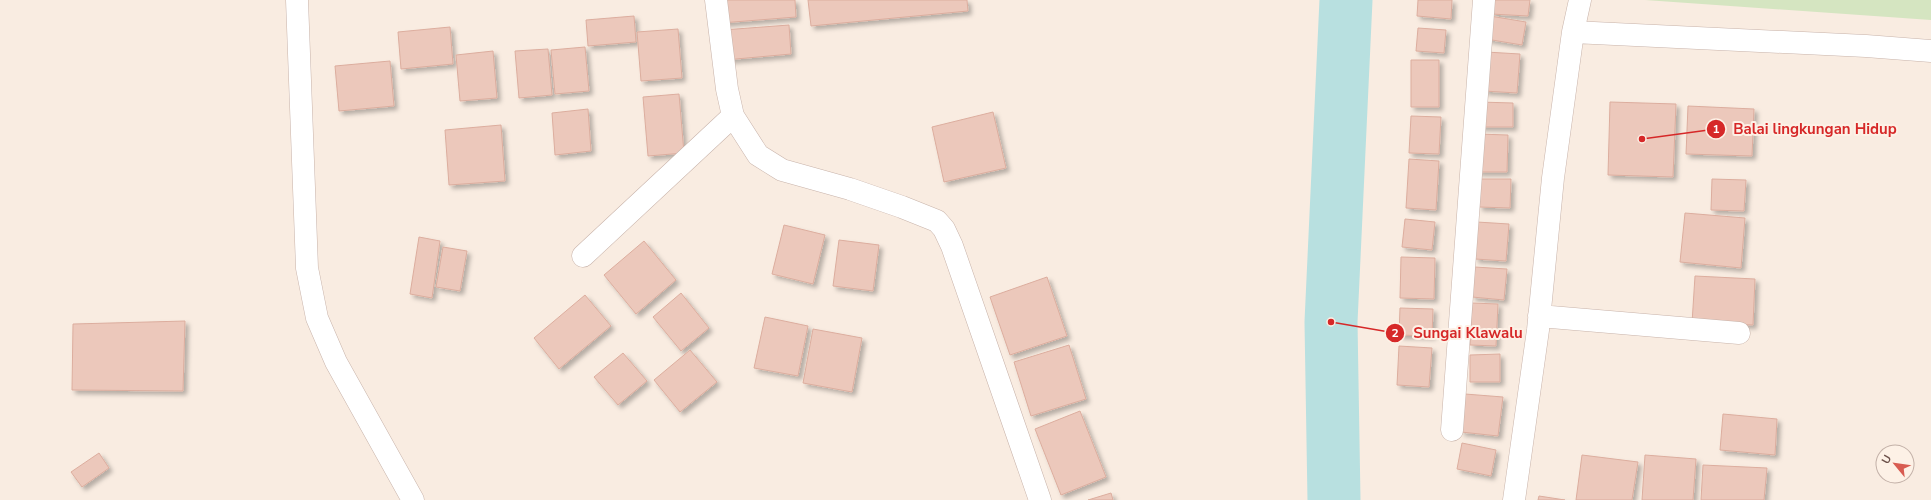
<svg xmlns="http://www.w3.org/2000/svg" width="1931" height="500" font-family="'Nunito Sans',sans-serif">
  <defs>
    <filter id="shadow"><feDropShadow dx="3.5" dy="3.5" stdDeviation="2" flood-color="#0004"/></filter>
  </defs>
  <rect width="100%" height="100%" fill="#f9ece1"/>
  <!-- green -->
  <path fill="#d5e5c1" d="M1645,0H1931V20Z"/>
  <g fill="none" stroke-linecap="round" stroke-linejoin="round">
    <!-- river -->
    <path stroke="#b8e0e0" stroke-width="53" d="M1334,500L1331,322L1346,0"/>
  </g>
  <!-- building -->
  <path fill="#ecc8bb" stroke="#dcad9e" filter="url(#shadow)" d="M719,0H795L796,17L721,23Z
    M808,0H967L968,11L811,26Z
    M1418,0H1452L1451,19L1417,16Z
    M1492,0H1530L1528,16L1491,14Z
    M634,16L636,42L588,46L586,20Z
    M1490,16L1526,22L1522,45L1486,39Z
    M789,25L791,54L725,60L723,30Z
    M450,27L453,64L401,69L398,32Z
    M1418,28L1446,30L1444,53L1416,51Z
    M678,29L682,78L641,81L637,32Z
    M585,47L589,91L555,94L551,50Z
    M548,49L552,95L519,98L515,51Z
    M493,51L497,98L460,101L456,55Z
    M1486,52L1520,54L1517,93L1484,91Z
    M1411,60H1439V107H1411Z
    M390,61L394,106L339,111L335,66Z
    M679,94L684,153L648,156L643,97Z
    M1479,102L1513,103V127H1479Z
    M1610,102L1676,104L1673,177L1608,175Z
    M1688,106L1754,109L1752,156L1686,154Z
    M588,109L591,151L555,155L552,113Z
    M993,112L1006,168L944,182L932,127Z
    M1411,116L1441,117L1439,154L1409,153Z
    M501,125L505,181L449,185L445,130Z
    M1478,134L1508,135L1507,172H1477Z
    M1409,159L1439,161L1436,210L1406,208Z
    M1479,179H1511L1510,208L1479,207Z
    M1712,179L1746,180L1744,211L1711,210Z
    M1685,213L1745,218L1741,268L1680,262Z
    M1405,219L1435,222L1432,250L1402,247Z
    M1477,222L1509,224L1506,261L1475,259Z
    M784,225L825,235L813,284L772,274Z
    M419,237L440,241L432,298L410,294Z
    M839,240L879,245L873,291L833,286Z
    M644,241L676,280L636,314L604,275Z
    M443,247L467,251L460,291L436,287Z
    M1401,257L1435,258L1434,299L1400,298Z
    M1475,267L1507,269L1504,300L1472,297Z
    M1695,276L1755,279L1753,325L1692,323Z
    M1047,277L1067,336L1010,355L990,297Z
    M681,293L709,328L681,351L653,317Z
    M585,295L611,326L559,369L534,338Z
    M1472,303L1498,304L1496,346L1470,345Z
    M1400,308L1433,309L1432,336L1399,335Z
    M765,317L808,326L798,376L754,368Z
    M185,321L183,391L72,390L73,324Z
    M813,329L862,338L852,392L803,383Z
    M1069,345L1086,399L1031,416L1014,362Z
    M1399,346L1432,348L1429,387L1397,385Z
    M690,350L717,382L680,412L654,380Z
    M623,353L647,381L618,405L594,377Z
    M1500,354V382H1470V355Z
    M1465,394L1503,397L1498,436L1461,432Z
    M1080,411L1106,477L1061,495L1035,429Z
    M1723,414L1777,419L1775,455L1720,450Z
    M1462,443L1496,450L1491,476L1457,469Z
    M99,453L109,468L82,487L71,472Z
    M1582,455L1638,462L1632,500H1576Z
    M1645,455L1696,459L1693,500H1642Z
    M1703,465L1767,468L1764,500H1701Z
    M1111,493L1113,500H1088Z
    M1539,496L1565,500H1538Z"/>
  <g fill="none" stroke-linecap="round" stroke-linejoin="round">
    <!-- minor casing -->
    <g stroke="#c8b3aa" stroke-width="23">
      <path id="minor" d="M297,0L307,268L317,318L336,362L413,500
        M716,0L727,89L733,116L758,155L782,170L850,189L902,207L937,221L944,229L952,246L1040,500
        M1573,32L1866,46L1931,51
        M583,256L733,116
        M1539,316L1739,333
        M1452,430L1484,0
        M1514,500L1538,330L1553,178L1573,32L1580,0"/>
    </g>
    <!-- minor -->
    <use href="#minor" stroke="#fff" stroke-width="22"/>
  </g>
  <!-- callouts -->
  <path fill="none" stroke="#d62828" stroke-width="1.5" d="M1642 139L1716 129M1331 322L1395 333"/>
  <g fill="#d62828" stroke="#fdf1e6" stroke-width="1.5">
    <circle cx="1642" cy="139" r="4"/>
    <circle cx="1331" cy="322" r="4"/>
    <circle cx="1716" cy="129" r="10"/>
    <circle cx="1395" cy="333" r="10"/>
  </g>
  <g font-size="12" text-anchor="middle" font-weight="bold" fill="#fff">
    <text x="1716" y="133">1</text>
    <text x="1395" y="337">2</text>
  </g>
  <g font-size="15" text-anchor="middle" font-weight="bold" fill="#d62828" stroke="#fdf1e6" stroke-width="4" stroke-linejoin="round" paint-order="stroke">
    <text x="1815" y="134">Balai lingkungan Hidup</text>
    <text x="1468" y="338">Sungai Klawalu</text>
  </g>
  <!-- north arrow -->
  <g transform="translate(1895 464) rotate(299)"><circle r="19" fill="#fdf1e6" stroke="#c3b1a8"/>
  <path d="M0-3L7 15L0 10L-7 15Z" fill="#d85c51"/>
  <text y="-6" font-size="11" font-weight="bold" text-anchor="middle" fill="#6d524b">U</text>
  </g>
</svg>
